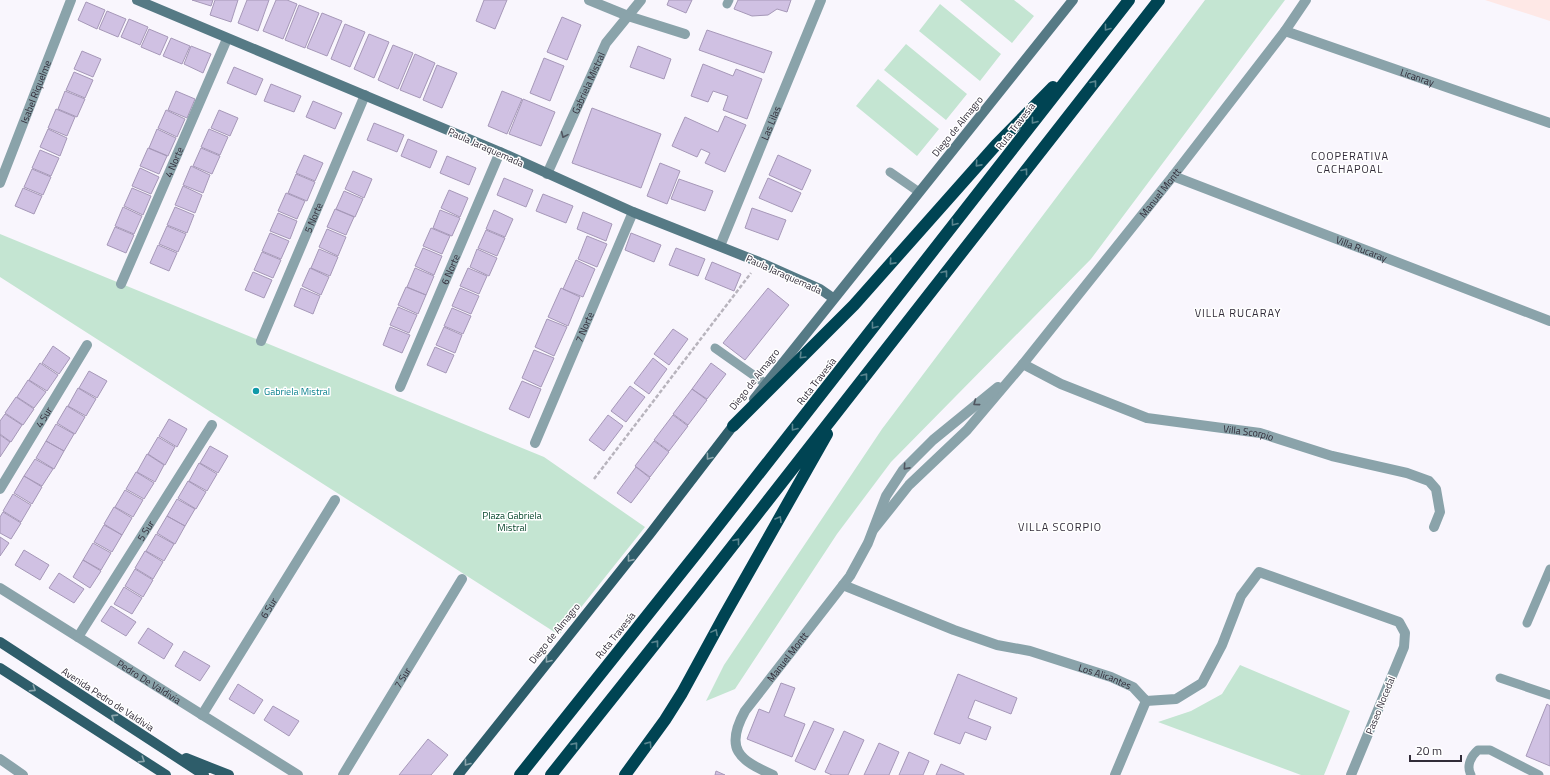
<svg xmlns="http://www.w3.org/2000/svg" width="1550" height="775" font-family="'Titillium Web',sans-serif">
  <rect width="100%" height="100%" fill="#f9f6fd"/>
  <!-- industrial -->
  <path fill="#fee8e6" d="M1485,0H1550V21Z"/>
  <!-- green -->
  <path fill="#c4e5d2" d="M960,0H1014L1034,16L1012,43Z
    M1205,0H1285L1091,259L891,462L837,534L735,689L706,701L724,665L882,429Z
    M940,4L1001,54L980,81L919,31Z
    M906,44L967,94L946,120L884,70Z
    M878,79L939,129L917,156L856,106Z
    M0,234L544,457L645,527L559,635L0,277Z
    M1240,665L1350,711L1324,775H1301L1158,722L1191,711L1222,694Z"/>
  <!-- building -->
  <path fill="#d0c1e3" stroke="#a698b8" d="M192,0H213L211,6Z
    M215,0H238L231,22L210,15Z
    M247,0H269L258,31L238,23Z
    M276,0H287L297,4L283,39L263,31Z
    M484,0H507L495,29L476,21Z
    M669,0H692L686,13L667,5Z
    M738,0H791L787,12L777,9L768,15L752,16L734,9Z
    M86,2L105,10L97,29L78,20Z
    M299,5L319,13L305,48L285,40Z
    M107,11L126,19L118,37L99,29Z
    M322,13L342,21L327,56L307,48Z
    M562,17L581,25L567,60L547,52Z
    M129,19L148,27L140,45L121,37Z
    M345,24L365,32L350,67L331,59Z
    M149,29L168,37L160,55L141,47Z
    M707,30L772,52L764,73L699,50Z
    M369,34L389,42L374,78L354,69Z
    M171,38L190,46L182,64L163,56Z
    M393,45L413,53L398,89L378,80Z
    M191,46L211,54L203,73L184,64Z
    M638,46L671,59L664,79L630,67Z
    M82,51L101,59L93,77L74,69Z
    M415,54L435,63L420,98L400,90Z
    M544,58L564,66L550,101L530,93Z
    M703,64L733,76L736,69L762,79L747,119L723,110L728,96L713,91L708,102L691,96Z
    M437,65L457,73L442,108L423,100Z
    M234,67L263,79L256,95L227,83Z
    M74,72L93,80L85,98L66,90Z
    M271,84L301,96L294,112L264,101Z
    M65,91L85,99L77,117L58,109Z
    M176,91L195,99L187,118L168,110Z
    M502,91L522,99L507,134L488,126Z
    M523,99L555,112L541,146L509,134Z
    M313,101L342,113L335,129L306,117Z
    M592,108L661,134L641,188L572,163Z
    M56,109L75,117L67,136L48,128Z
    M166,110L185,119L177,137L158,128Z
    M219,110L238,118L230,136L211,128Z
    M725,116L746,125L725,172L705,163L710,153L701,149L697,157L672,146L685,117L718,132Z
    M374,123L404,135L397,152L367,140Z
    M48,129L67,138L60,156L40,147Z
    M157,129L176,138L168,156L149,148Z
    M209,129L228,137L220,155L201,147Z
    M408,139L437,151L430,168L401,156Z
    M148,148L167,156L159,174L140,166Z
    M201,148L220,156L212,174L193,166Z
    M40,150L59,158L51,176L32,168Z
    M304,155L323,163L315,181L296,173Z
    M778,155L811,170L802,190L769,175Z
    M447,156L476,168L469,185L440,173Z
    M660,163L680,171L667,204L647,196Z
    M191,166L210,175L203,193L183,185Z
    M140,168L159,177L151,194L132,186Z
    M32,169L51,177L43,195L24,187Z
    M353,171L372,179L364,198L345,189Z
    M296,174L315,182L307,201L288,193Z
    M504,178L533,190L526,207L497,195Z
    M768,178L801,193L792,212L759,198Z
    M679,179L713,191L705,211L671,199Z
    M183,186L202,195L195,213L175,205Z
    M23,188L42,196L34,214L15,206Z
    M132,188L151,196L143,215L124,206Z
    M449,190L468,198L460,217L441,208Z
    M344,191L363,199L355,217L336,209Z
    M286,193L305,201L297,219L278,211Z
    M543,194L573,206L566,223L536,211Z
    M123,207L142,216L134,234L115,226Z
    M175,207L194,215L187,233L167,225Z
    M752,208L786,220L778,240L745,228Z
    M335,209L354,217L346,235L327,227Z
    M440,210L460,218L452,236L433,228Z
    M494,210L513,219L505,237L486,229Z
    M583,212L612,224L606,241L577,229Z
    M278,213L297,221L290,239L270,231Z
    M167,226L186,234L178,252L159,244Z
    M115,227L134,235L126,253L107,245Z
    M431,228L450,236L442,254L423,246Z
    M327,229L346,237L338,256L319,247Z
    M486,230L505,238L497,256L478,248Z
    M270,233L289,241L281,259L262,251Z
    M631,233L661,245L654,262L625,250Z
    M587,236L607,244L597,267L578,259Z
    M158,245L177,253L169,271L150,263Z
    M423,248L442,256L434,275L415,266Z
    M676,248L705,259L698,276L669,265Z
    M319,249L338,257L330,276L311,268Z
    M477,249L497,258L489,276L470,267Z
    M262,252L281,260L273,278L254,270Z
    M576,260L595,269L583,297L563,289Z
    M712,262L741,274L734,291L705,279Z
    M310,268L329,277L321,295L302,286Z
    M415,268L434,276L426,295L407,287Z
    M468,268L487,276L479,294L460,286Z
    M253,272L272,280L264,298L245,290Z
    M406,287L426,295L418,314L398,305Z
    M301,288L320,296L313,314L294,306Z
    M460,288L479,296L471,314L452,306Z
    M561,288L580,297L568,326L548,317Z
    M768,288L789,305L745,360L723,343Z
    M398,307L417,315L409,333L390,325Z
    M452,308L471,316L463,334L444,326Z
    M547,319L567,327L554,356L535,347Z
    M390,327L410,335L402,353L383,345Z
    M444,327L462,335L455,353L436,345Z
    M673,329L688,339L669,365L654,354Z
    M53,346L70,358L59,374L42,363Z
    M435,347L454,355L446,373L427,365Z
    M534,350L554,358L541,387L522,378Z
    M653,358L667,369L649,394L634,383Z
    M40,363L58,375L47,391L29,380Z
    M711,363L726,374L707,399L692,389Z
    M89,371L107,381L97,398L79,388Z
    M28,380L46,392L34,408L17,397Z
    M522,381L541,389L529,418L509,409Z
    M630,386L645,397L626,422L611,411Z
    M78,388L96,399L86,416L68,406Z
    M692,389L707,400L688,425L673,414Z
    M16,397L34,409L23,425L5,413Z
    M67,406L85,417L75,434L57,423Z
    M5,414L22,425L11,442L0,434V421Z
    M608,415L623,426L604,451L589,440Z
    M673,415L688,426L669,451L654,440Z
    M169,419L187,429L177,447L159,436Z
    M56,424L74,434L64,451L46,441Z
    M0,435L10,442L0,457Z
    M158,437L175,447L165,465L148,454Z
    M46,441L64,451L54,469L36,458Z
    M654,441L669,452L650,477L635,466Z
    M210,446L228,456L218,473L200,463Z
    M147,454L164,465L155,482L137,472Z
    M35,459L53,469L42,486L24,476Z
    M199,463L217,474L207,491L189,481Z
    M636,467L650,478L631,503L617,493Z
    M136,472L154,483L144,499L126,489Z
    M24,476L42,487L32,504L14,493Z
    M188,481L206,492L196,509L178,498Z
    M125,490L143,500L133,517L115,507Z
    M13,494L31,505L21,522L3,511Z
    M177,499L195,509L185,526L167,516Z
    M114,507L132,518L122,535L104,524Z
    M3,512L21,523L11,539L0,533V517Z
    M167,516L185,526L175,544L157,533Z
    M104,525L122,535L112,552L94,542Z
    M156,534L174,544L164,561L146,551Z
    M0,537L9,543L0,556Z
    M93,543L111,553L101,570L83,560Z
    M24,550L49,565L40,580L15,565Z
    M145,551L163,562L153,579L135,568Z
    M83,560L101,571L90,588L73,577Z
    M135,569L153,580L143,597L125,586Z
    M59,573L84,589L74,603L49,588Z
    M124,587L142,598L132,614L114,604Z
    M111,606L136,622L126,636L101,621Z
    M148,628L173,644L164,659L138,643Z
    M184,651L210,666L200,681L175,666Z
    M958,674L1017,698L1011,714L975,700L968,718L991,727L986,740L965,732L960,744L934,734Z
    M781,683L795,688L784,716L805,724L792,757L747,739L759,709L769,713Z
    M238,684L263,700L254,714L229,699Z
    M1547,704L1550,706V766L1526,756Z
    M273,706L299,721L289,736L264,720Z
    M814,721L834,729L815,770L795,761Z
    M844,731L864,740L848,775H832L825,772Z
    M428,739L448,755L431,775H399Z
    M879,743L899,752L889,775H864Z
    M909,752L929,761L923,775H899Z
    M941,764L964,774V775H936Z
    M716,771L725,775H715Z"/>
  <g fill="none" stroke-linecap="round" stroke-linejoin="round">
    <!-- path -->
    <path stroke="#b8b4bd" stroke-width="2.5" stroke-dasharray="4 2" stroke-linecap="butt" d="M594,479L751,273"/>
    <!-- lane -->
    <path stroke="#8aa3aa" stroke-width="9" d="M727,4L729,0
      M890,172L919,192
      M715,348L766,384
      M1527,623L1550,569
      M1500,678L1550,695
      M1471,775C1466,766 1471,756 1478,750H1490L1539,775"/>
    <!-- street -->
    <g stroke="#8aa3aa" stroke-width="10">
      <path d="M589,0L628,16L685,34"/>
      <path id="s1" d="M1285,31L1550,123"/>
      <path id="s2" d="M547,174L606,43L641,0"/>
      <path id="s3" d="M1173,176L1550,321"/>
      <path id="s4" d="M0,183L71,0"/>
      <path id="s5" d="M720,246L821,0"/>
      <path id="s6" d="M121,284L227,39"/>
      <path id="s7" d="M261,341L365,95"/>
      <path id="s8" d="M1023,364L1061,384L1147,418L1260,433L1332,456L1407,473L1429,481L1436,489L1440,512L1434,527"/>
      <path id="s9" d="M400,387L500,152"/>
      <path id="s10" d="M535,443L633,212"/>
      <path id="s11" d="M0,489L87,345"/>
      <path id="s12" d="M874,529L909,485L967,430L1023,364L1173,176L1285,31L1306,0"/>
      <path id="s13" d="M843,585L954,630L997,645L1030,651L1111,677L1133,687L1146,701L1176,699L1202,683L1222,645L1241,596L1259,572L1399,622L1405,633L1404,647L1351,775"/>
      <path id="s14" d="M0,588L298,775"/>
      <path id="s15" d="M78,637L212,425"/>
      <path id="s16" d="M202,715L335,500"/>
      <path d="M0,759L23,775"/>
      <path id="s17" d="M343,775L462,579"/>
      <path id="s18" d="M773,775C739,760 724,749 745,711L850,576L868,543L886,496L903,470L933,440L998,387"/>
      <path d="M1115,775L1146,701"/>
    </g>
    <!-- secondary -->
    <path stroke="#567a85" stroke-width="10" d="M137,0L500,152L633,212L759,262L820,289L833,298
      M754,399L1073,0"/>
    <!-- primary -->
    <path stroke="#2e5d6a" stroke-width="10" d="M0,642L204,775
      M0,668L166,775
      M186,758L229,775
      M458,775L650,534L733,426"/>
    <!-- highway -->
    <path stroke="#004453" stroke-width="12" d="M733,426L854,305L996,145L1053,87
      M520,775L700,549L1129,0
      M551,775L698,590L1159,0
      M625,775L665,720L682,693L724,616L827,434"/>
  </g>
  <!-- one-way arrows -->
  <defs><path id="oneway-chevron" d="M-2-3.5L2.5 0L-2 3.5" fill="none" stroke-width="1.6" stroke-linecap="round" stroke-linejoin="round"/></defs>
  <g stroke="#59858f">
    <use href="#oneway-chevron" transform="translate(1107 28) rotate(128)"/>
    <use href="#oneway-chevron" transform="translate(1094 83) rotate(-52)"/>
    <use href="#oneway-chevron" transform="translate(1034 121) rotate(128)"/>
    <use href="#oneway-chevron" transform="translate(978 164) rotate(132)"/>
    <use href="#oneway-chevron" transform="translate(1025 171) rotate(-52)"/>
    <use href="#oneway-chevron" transform="translate(954 223) rotate(128)"/>
    <use href="#oneway-chevron" transform="translate(892 262) rotate(132)"/>
    <use href="#oneway-chevron" transform="translate(945 273) rotate(-52)"/>
    <use href="#oneway-chevron" transform="translate(874 326) rotate(128)"/>
    <use href="#oneway-chevron" transform="translate(802 356) rotate(135)"/>
    <use href="#oneway-chevron" transform="translate(865 376) rotate(-52)"/>
    <use href="#oneway-chevron" transform="translate(794 428) rotate(128)"/>
    <use href="#oneway-chevron" transform="translate(779 519) rotate(-59)"/>
    <use href="#oneway-chevron" transform="translate(737 541) rotate(-52)"/>
    <use href="#oneway-chevron" transform="translate(715 632) rotate(-62)"/>
    <use href="#oneway-chevron" transform="translate(656 643) rotate(-52)"/>
    <use href="#oneway-chevron" transform="translate(649 744) rotate(-55)"/>
    <use href="#oneway-chevron" transform="translate(575 745) rotate(-51)"/>
  </g>
  <g stroke="#505560">
    <use href="#oneway-chevron" transform="translate(564 135) rotate(114)"/>
    <use href="#oneway-chevron" transform="translate(976 403) rotate(143)"/>
    <use href="#oneway-chevron" transform="translate(906 467) rotate(132)"/>
  </g>
  <g stroke="#8ca6ad">
    <use href="#oneway-chevron" transform="translate(709 457) rotate(127)"/>
    <use href="#oneway-chevron" transform="translate(630 559) rotate(129)"/>
    <use href="#oneway-chevron" transform="translate(548 660) rotate(128)"/>
    <use href="#oneway-chevron" transform="translate(33 689) rotate(33)"/>
    <use href="#oneway-chevron" transform="translate(114 717) rotate(-147)"/>
    <use href="#oneway-chevron" transform="translate(142 760) rotate(33)"/>
    <use href="#oneway-chevron" transform="translate(467 763) rotate(128)"/>
  </g>
  <!-- markers -->
  <circle fill="#0f9aa8" stroke="#fff" stroke-width="1.5" cx="256" cy="391" r="4"/>
  <g text-anchor="middle" stroke-width="3" stroke-linejoin="round" paint-order="stroke">
    <!-- street labels -->
    <g font-size="10" fill="#312b38" stroke="#fff">
      <text dy="4" stroke="none"><textPath href="#s1" startOffset="140">Licanray</textPath></text>
      <text dy="4" stroke="none"><textPath href="#s2" startOffset="100">Gabriela Mistral</textPath></text>
      <text dy="4" stroke="none"><textPath href="#s4" startOffset="98">Isabel Riquelme</textPath></text>
      <text dy="4" stroke="none"><textPath href="#s5" startOffset="133">Las Lilas</textPath></text>
      <text transform="translate(957 126) rotate(-51)" y="4">Diego de Almagro</text>
      <text transform="translate(1015 126) rotate(-52)" y="4">Ruta Travesía</text>
      <text transform="translate(486 147) rotate(24)" y="4">Paula Jaraquemada</text>
      <text dy="4" stroke="none"><textPath href="#s6" startOffset="133">4 Norte</textPath></text>
      <text dy="4" stroke="none"><textPath href="#s12" startOffset="442">Manuel Montt</textPath></text>
      <text dy="4" stroke="none"><textPath href="#s7" startOffset="134">5 Norte</textPath></text>
      <text dy="4" stroke="none"><textPath href="#s3" startOffset="202">Villa Rucaray</textPath></text>
      <text dy="4" stroke="none"><textPath href="#s9" startOffset="128">6 Norte</textPath></text>
      <text transform="translate(784 274) rotate(24)" y="4">Paula Jaraquemada</text>
      <text dy="4" stroke="none"><textPath href="#s10" startOffset="126">7 Norte</textPath></text>
      <text transform="translate(754 379) rotate(-52)" y="4">Diego de Almagro</text>
      <text transform="translate(816 381) rotate(-52)" y="4">Ruta Travesía</text>
      <text dy="4" stroke="none"><textPath href="#s11" startOffset="84">4 Sur</textPath></text>
      <text dy="4" stroke="none"><textPath href="#s8" startOffset="238">Villa Scorpio</textPath></text>
      <text dy="4" stroke="none"><textPath href="#s15" startOffset="126">5 Sur</textPath></text>
      <text dy="4" stroke="none"><textPath href="#s16" startOffset="126">6 Sur</textPath></text>
      <text transform="translate(554 633) rotate(-51)" y="4">Diego de Almagro</text>
      <text transform="translate(615 635) rotate(-51)" y="4">Ruta Travesía</text>
      <text dy="4" stroke="none"><textPath href="#s18" startOffset="154">Manuel Montt</textPath></text>
      <text dy="4" stroke="none"><textPath href="#s17" startOffset="114">7 Sur</textPath></text>
      <text dy="4" stroke="none"><textPath href="#s13" startOffset="278">Los Alicantes</textPath></text>
      <text dy="4" stroke="none"><textPath href="#s14" startOffset="176">Pedro De Valdivia</textPath></text>
      <text transform="translate(108 699) rotate(33)" y="4">Avenida Pedro de Valdivia</text>
      <text transform="translate(1380 705) rotate(-68)" y="4">Paseo Nocedal</text>
    </g>
    <!-- culture labels -->
    <g font-size="10" fill="#0d838f" stroke="#fff" text-anchor="start">
      <text x="264" y="395">Gabriela Mistral</text>
    </g>
    <!-- park labels -->
    <g font-size="10" fill="#06452b" stroke="#fff">
      <text x="512" y="519">Plaza Gabriela<tspan x="512" dy="12">Mistral</tspan></text>
    </g>
    <!-- neighbourhood labels -->
    <g font-size="11" letter-spacing="1" fill="#312b38" stroke="#fff">
      <text x="1350" y="160">COOPERATIVA<tspan x="1350" dy="13">CACHAPOAL</tspan></text>
      <text x="1238" y="317">VILLA RUCARAY</text>
      <text x="1060" y="531">VILLA SCORPIO</text>
    </g>
  </g>
  <!-- scale -->
  <path d="M1410 755v6h51v-6" fill="none" stroke="#312b38" stroke-width="2"/>
  <text x="1416" y="755" font-size="12" fill="#312b38" stroke="#ffffff" stroke-width="3" paint-order="stroke">20 m</text>
</svg>
